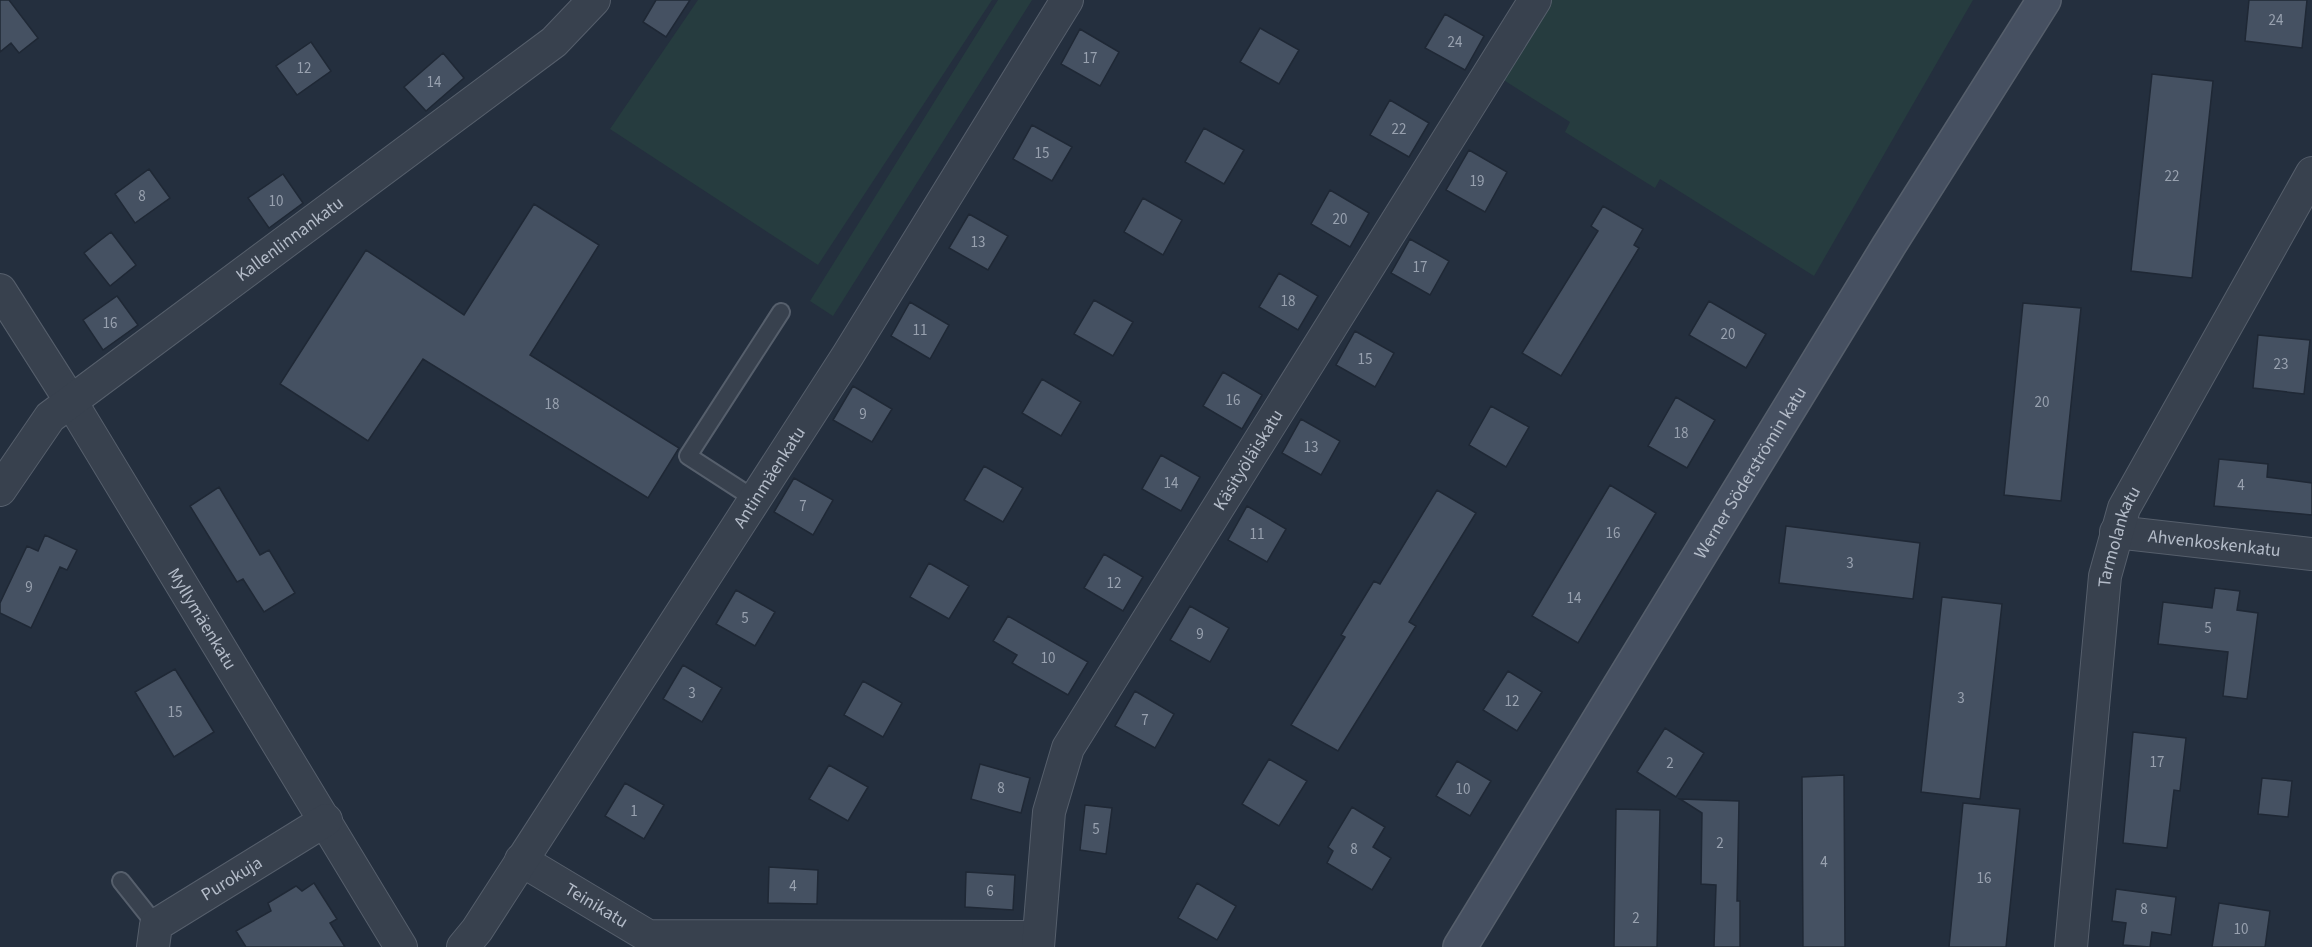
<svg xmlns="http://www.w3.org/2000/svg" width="2312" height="947" font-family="'Source Sans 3',sans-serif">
  <rect width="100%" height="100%" fill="#242f3e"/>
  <!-- green -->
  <path fill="#263c3f" d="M698,0H992L818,265L610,129Z
    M998,0H1032L833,316L810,301Z
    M1551,0H1973L1814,276L1660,179L1655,188L1565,132L1570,122L1502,79Z"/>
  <!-- building -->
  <path fill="#455162" stroke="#1f2835" stroke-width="1.5" d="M0,0H9L38,38L19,53L11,43L0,52Z
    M656,0H690L666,37L643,22Z
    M2249,0H2307L2302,48L2245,41Z
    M1445,14L1484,36L1465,70L1425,48Z
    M1260,28L1299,50L1279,84L1240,62Z
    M1080,29L1119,52L1100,86L1061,64Z
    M311,42L331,71L297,95L276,66Z
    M443,53L464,78L426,111L404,87Z
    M2152,74L2213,81L2192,278L2131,271Z
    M1390,100L1429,123L1409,157L1370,135Z
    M1032,125L1072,147L1052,181L1013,159Z
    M1204,128L1244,150L1224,184L1185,162Z
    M1469,150L1507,172L1485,212L1446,190Z
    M149,169L170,198L135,223L115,194Z
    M283,174L303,203L269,228L248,198Z
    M1330,190L1369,213L1350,247L1311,224Z
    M1143,198L1182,220L1163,255L1124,232Z
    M534,204L599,245L530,355L679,448L648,498L423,359L368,441L280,384L366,250L464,315Z
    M1603,206L1643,229L1634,245L1639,248L1561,376L1522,353L1598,231L1591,226Z
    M969,214L1008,236L988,270L949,248Z
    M111,232L136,265L110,286L84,253Z
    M1410,239L1449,261L1430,295L1391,273Z
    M1279,273L1318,296L1298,330L1259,307Z
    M117,296L138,325L103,350L83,320Z
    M1094,300L1133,322L1113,356L1074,334Z
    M1709,301L1766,334L1746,368L1689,335Z
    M910,302L949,325L930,359L891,336Z
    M2023,303L2081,308L2061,501L2004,495Z
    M1355,331L1394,353L1375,387L1336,365Z
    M2258,335L2310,340L2304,394L2253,388Z
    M1223,372L1262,395L1242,429L1203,406Z
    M1042,379L1081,402L1061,436L1022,413Z
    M853,386L892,409L872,442L833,420Z
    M1676,397L1715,420L1687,468L1648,446Z
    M1491,406L1529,427L1506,467L1469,445Z
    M1301,419L1340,441L1321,475L1282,453Z
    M1161,455L1200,477L1181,511L1142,489Z
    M2219,459L2268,464L2267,477L2312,483V515L2214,506Z
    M984,466L1023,488L1003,522L964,500Z
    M794,478L833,500L813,535L774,512Z
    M1610,485L1656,513L1578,643L1532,616Z
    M219,487L260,555L269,550L295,593L264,612L243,579L237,582L190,506Z
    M1437,490L1476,513L1409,622L1416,626L1338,751L1291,725L1345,637L1341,635L1374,581L1380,584Z
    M1247,506L1286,529L1267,562L1228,540Z
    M1786,526L1920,543L1913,599L1779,583Z
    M45,535L77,550L67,570L60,567L31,628L0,613V603L27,546L38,551Z
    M1104,554L1143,577L1123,611L1084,588Z
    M929,563L969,586L949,619L910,597Z
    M2215,588L2240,591L2237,610L2258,613L2247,699L2223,696L2228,652L2158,644L2163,602L2212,608Z
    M736,590L775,612L755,646L716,624Z
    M1942,597L2002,604L1980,799L1921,792Z
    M1190,606L1229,628L1210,662L1170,640Z
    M1008,616L1088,662L1068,695L1012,663L1017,655L993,641Z
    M683,665L722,688L702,722L663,699Z
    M175,669L214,732L174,757L135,692Z
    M1508,671L1542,692L1517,731L1483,710Z
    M863,681L902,703L883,737L844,715Z
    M1135,691L1174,714L1155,748L1115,726Z
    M1665,728L1704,753L1676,797L1637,772Z
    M2133,732L2186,738L2180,791L2174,790L2167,848L2123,843Z
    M1269,759L1307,781L1279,826L1242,804Z
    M1457,761L1491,781L1470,816L1436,796Z
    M980,764L1030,778L1021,813L971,799Z
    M829,765L868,787L848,821L809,799Z
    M1844,775L1845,947H1803L1802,777Z
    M2262,778L2292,781L2288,817L2258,814Z
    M625,783L664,805L644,839L605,816Z
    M1680,799L1739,801L1737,901H1740V947H1714L1716,885L1701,884L1702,813Z
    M1963,803L2020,809L2006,947H1949Z
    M1085,805L1112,808L1106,854L1080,850Z
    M1352,807L1385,827L1373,847L1391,858L1372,890L1327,863L1333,851L1328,847Z
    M1616,809L1660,810L1657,947H1614Z
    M769,867L818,870L817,904L768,903Z
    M966,872L1015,875L1013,910L965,907Z
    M314,883L337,919L330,923L345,947H246L236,931L271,911L268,903L296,886L302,891Z
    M1197,883L1236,906L1217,940L1178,918Z
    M2116,889L2176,897L2171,935L2152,932L2150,947L2123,945L2126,923L2112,921Z
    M2219,903L2270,911L2265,947H2212Z"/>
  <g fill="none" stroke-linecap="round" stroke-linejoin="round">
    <!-- lane casing -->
    <g stroke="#565f6c" stroke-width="20">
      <path id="lane" d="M756,500L688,456L781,312
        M121,881L156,925"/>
    </g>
    <!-- street casing -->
    <g stroke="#565f6c" stroke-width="34">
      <g id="street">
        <path id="s1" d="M0,290L70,400L401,947"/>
        <path id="s2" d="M0,490L50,417L554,42L594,0"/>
        <path id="s3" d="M2116,532L2312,554"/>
        <path id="s4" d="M521,860L648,936L1038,937"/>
        <path id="s5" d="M153,947L156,925L326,820"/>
        <path id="s6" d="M463,947L477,930L848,355L1067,0"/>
        <path id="s7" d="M1038,947L1049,812L1068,748L1535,0"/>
        <path id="s8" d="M2071,947L2105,576L2124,508L2312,173"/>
      </g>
    </g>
    <!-- secondary casing -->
    <g stroke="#565f6c" stroke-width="36">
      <g id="secondary">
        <path id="s9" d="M1460,947L1888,247L2044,0"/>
      </g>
    </g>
    <!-- lane -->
    <use href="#lane" stroke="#38414e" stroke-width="16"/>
    <!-- street -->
    <use href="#street" stroke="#38414e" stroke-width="32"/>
    <!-- secondary -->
    <use href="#secondary" stroke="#465061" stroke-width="33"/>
  </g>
  <g text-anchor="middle" stroke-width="4.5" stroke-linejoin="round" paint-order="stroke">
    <!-- number labels -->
    <g font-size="15" fill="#98a1af">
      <text x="2276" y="25">24</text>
      <text x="1455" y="47">24</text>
      <text x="1090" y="63">17</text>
      <text x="304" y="73">12</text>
      <text x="434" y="87">14</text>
      <text x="1399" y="134">22</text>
      <text x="1042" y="158">15</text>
      <text x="2172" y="181">22</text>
      <text x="1477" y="186">19</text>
      <text x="142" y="201">8</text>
      <text x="276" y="206">10</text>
      <text x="1340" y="224">20</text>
      <text x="978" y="247">13</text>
      <text x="1420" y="272">17</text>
      <text x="1288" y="306">18</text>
      <text x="110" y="328">16</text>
      <text x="920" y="335">11</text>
      <text x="1728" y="339">20</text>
      <text x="1365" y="364">15</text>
      <text x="2281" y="369">23</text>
      <text x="1233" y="405">16</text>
      <text x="2042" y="407">20</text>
      <text x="552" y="409">18</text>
      <text x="863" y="419">9</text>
      <text x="1681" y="438">18</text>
      <text x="1311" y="452">13</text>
      <text x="1171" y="488">14</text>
      <text x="2241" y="490">4</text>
      <text x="803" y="511">7</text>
      <text x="1613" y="538">16</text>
      <text x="1257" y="539">11</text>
      <text x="1850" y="568">3</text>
      <text x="1114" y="588">12</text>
      <text x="29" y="592">9</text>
      <text x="1574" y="603">14</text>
      <text x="745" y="623">5</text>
      <text x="2208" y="633">5</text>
      <text x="1200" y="639">9</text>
      <text x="1048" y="663">10</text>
      <text x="692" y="698">3</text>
      <text x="1961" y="703">3</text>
      <text x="1512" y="706">12</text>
      <text x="175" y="717">15</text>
      <text x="1145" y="725">7</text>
      <text x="2157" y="767">17</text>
      <text x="1670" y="768">2</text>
      <text x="1001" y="793">8</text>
      <text x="1463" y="794">10</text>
      <text x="634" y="816">1</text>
      <text x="1096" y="834">5</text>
      <text x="1720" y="848">2</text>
      <text x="1354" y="854">8</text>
      <text x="1824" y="867">4</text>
      <text x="1984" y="883">16</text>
      <text x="793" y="891">4</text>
      <text x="990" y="896">6</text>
      <text x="2144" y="914">8</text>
      <text x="1636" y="923">2</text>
      <text x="2241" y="934">10</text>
    </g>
    <!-- street labels -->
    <g font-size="18" fill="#b4bcc9" stroke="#1d2633">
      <text dy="6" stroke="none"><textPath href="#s2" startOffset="387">Kallenlinnankatu</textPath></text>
      <text dy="6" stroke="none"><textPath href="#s7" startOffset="542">Käsityöläiskatu</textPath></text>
      <text dy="6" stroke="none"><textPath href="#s9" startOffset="556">Werner Söderströmin katu</textPath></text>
      <text dy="6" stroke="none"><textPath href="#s6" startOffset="561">Antinmäenkatu</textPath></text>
      <text dy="6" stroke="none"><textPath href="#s8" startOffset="414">Tarmolankatu</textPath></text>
      <text dy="6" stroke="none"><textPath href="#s3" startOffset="99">Ahvenkoskenkatu</textPath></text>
      <text dy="6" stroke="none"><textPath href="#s1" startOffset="386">Myllymäenkatu</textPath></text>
      <text dy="6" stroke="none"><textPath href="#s5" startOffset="111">Purokuja</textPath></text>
      <text dy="6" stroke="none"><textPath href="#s4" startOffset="88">Teinikatu</textPath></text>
    </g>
  </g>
</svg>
